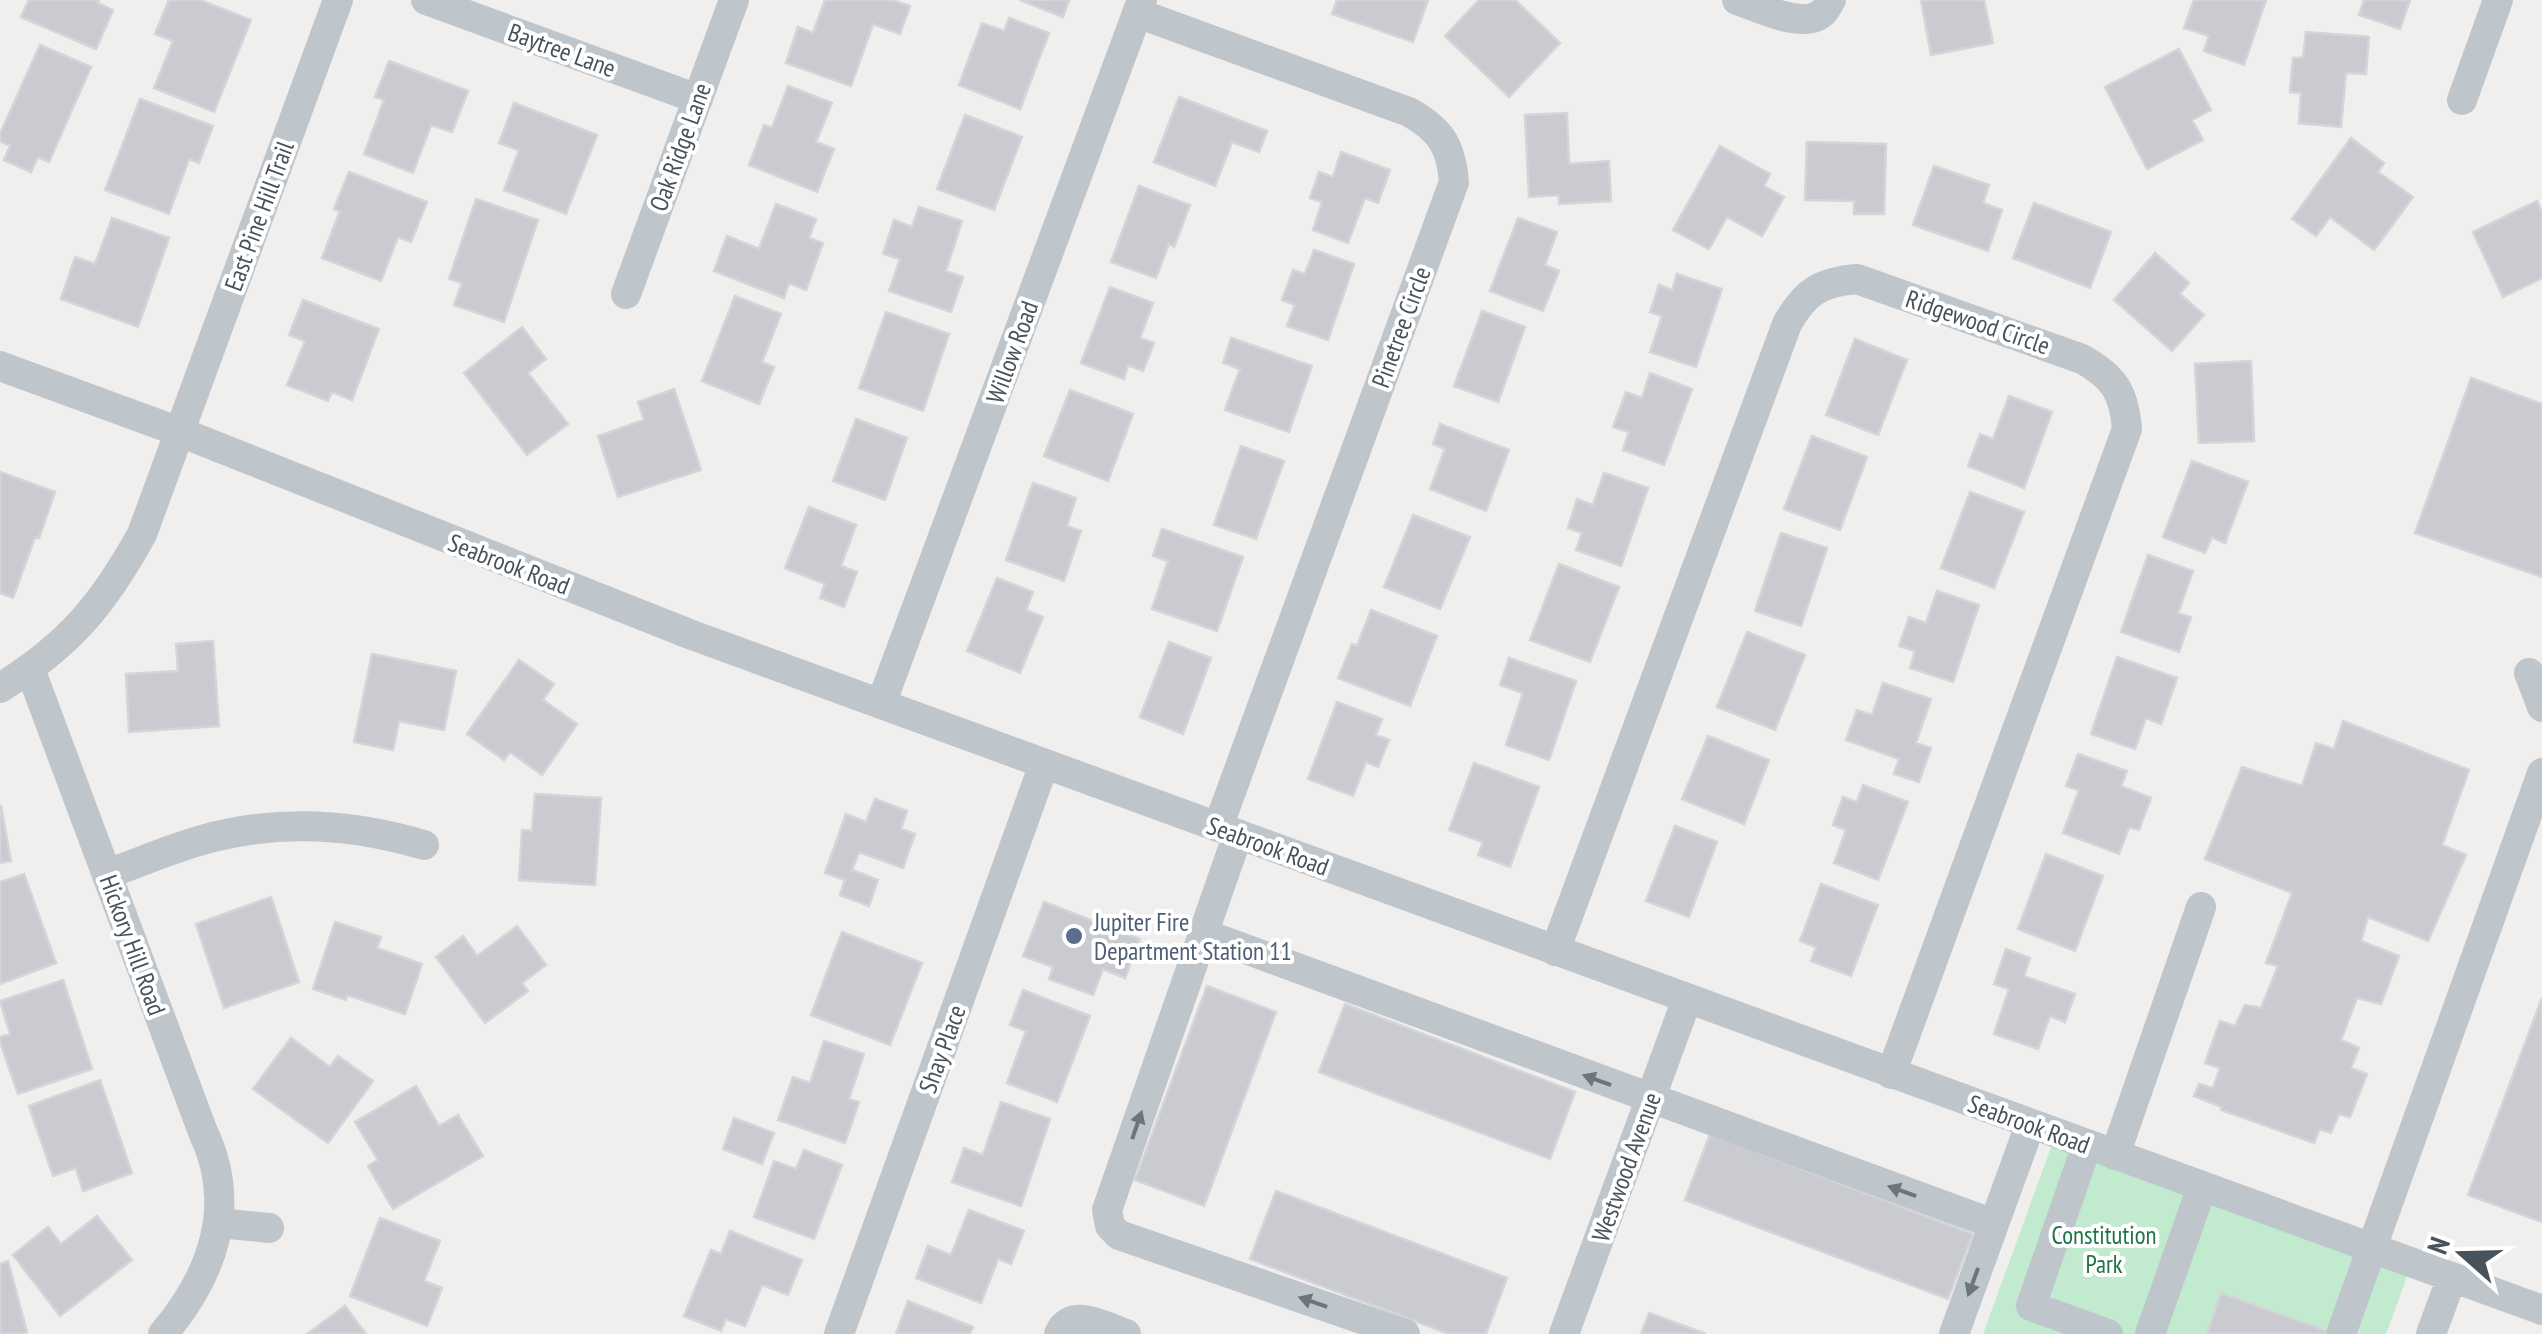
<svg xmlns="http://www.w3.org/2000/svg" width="2542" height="1334" font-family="'PT Sans Narrow',sans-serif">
  <rect width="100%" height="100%" fill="#f1eeee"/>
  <!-- green -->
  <path fill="#c1eacf" d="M2053,1142L2408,1274L2386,1334H1983Z"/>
  <!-- building -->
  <path fill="#c9cbd0" stroke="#d3d5d9" stroke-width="2.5" d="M29,0H99L98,3L113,10L96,49L21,17Z
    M169,0H200L251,20L214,112L154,88L173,41L155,34Z
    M825,0H892L910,6L900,34L873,24L851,86L786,63L798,27L813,33Z
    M1020,0H1069L1063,17Z
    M1337,0H1428L1413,42L1332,14Z
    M1479,0H1515L1560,43L1509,97L1445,36Z
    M1921,0H1984L1993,43L1931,55Z
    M2194,0H2266L2244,65L2204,51L2209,36L2184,28Z
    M2364,0H2410L2400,29L2359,15Z
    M1009,18L1049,33L1020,109L959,85L982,23L1004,31Z
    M2306,32L2369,37L2366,74L2346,73L2341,127L2299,123L2301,93L2290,92L2293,58H2303Z
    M40,45L91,67L49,162L38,157L31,172L4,160L10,146L0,141V134Z
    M2179,49L2211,110L2192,120L2203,140L2147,169L2105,87Z
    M389,61L468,91L452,132L431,125L413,173L364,154L384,100L375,97Z
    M788,86L832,103L816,142L834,149L817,192L749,165L764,125L772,128Z
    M1179,97L1267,131L1259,152L1232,142L1215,186L1154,162Z
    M140,99L213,126L199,163L189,159L169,214L105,190Z
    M514,103L597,135L566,214L504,190L519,150L499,143Z
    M1567,113L1569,164L1609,161L1611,201L1559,204V195L1529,197L1525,115Z
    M965,115L1022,137L994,210L937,189Z
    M2351,138L2384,163L2378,172L2413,197L2374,250L2330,217L2316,236L2292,219Z
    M1807,142L1886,144L1884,214H1854V201L1805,200Z
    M1720,146L1770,174L1764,186L1784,197L1762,236L1727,217L1709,249L1673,230Z
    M1341,152L1390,170L1378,203L1365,198L1348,243L1313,230L1322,202L1310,198L1319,172L1333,177Z
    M1934,166L1989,185L1983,203L2002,210L1988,251L1913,225Z
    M349,172L427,202L411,242L398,237L381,281L322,258L340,211L334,209Z
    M1139,186L1190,205L1174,247L1169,244L1156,278L1111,262Z
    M476,199L538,220L504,322L454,305L462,283L449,279Z
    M2537,201L2542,212V278L2503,297L2473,232Z
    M2034,203L2111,232L2090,288L2013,258Z
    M776,204L816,219L809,238L823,243L806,290L789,283L784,298L714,271L727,236L759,249Z
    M919,207L962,221L946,271L963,277L951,312L889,291L900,259L883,254L894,220L912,227Z
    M112,218L169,238L138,327L61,299L75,257L95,264Z
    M1518,218L1557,232L1545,265L1559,271L1543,311L1490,291Z
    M1314,250L1354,264L1328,340L1287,326L1295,305L1282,300L1293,270L1305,274Z
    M2155,253L2189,283L2180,294L2204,315L2172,351L2114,300Z
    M1677,274L1722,289L1696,367L1650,352L1662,316L1650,312L1659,285L1672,290Z
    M1110,287L1153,303L1140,338L1154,343L1143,371L1128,365L1124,379L1081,363Z
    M735,296L781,314L762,362L774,367L759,404L702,381Z
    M303,300L379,329L352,400L332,392L328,401L287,385L305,341L289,335Z
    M1482,311L1525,327L1498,402L1454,386Z
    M886,312L949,334L923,411L859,388Z
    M522,327L546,359L528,373L568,424L527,455L464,373Z
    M1231,338L1312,366L1289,432L1225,410L1240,369L1223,363Z
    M1855,339L1907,360L1878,435L1826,415Z
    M2251,361L2254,441L2199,443L2195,364Z
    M1650,373L1692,389L1664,465L1623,450L1629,432L1613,427L1626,392L1642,398Z
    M2471,378L2542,404V577L2415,533Z
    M674,389L701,470L618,497L598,436L644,420L638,402Z
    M1070,390L1133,414L1108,481L1044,456Z
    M2009,396L2052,412L2024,488L1968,466L1980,434L1993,439Z
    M856,419L907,438L885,500L833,481Z
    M1440,424L1509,450L1486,511L1430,489L1445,449L1433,444Z
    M1812,436L1867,457L1840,530L1784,509Z
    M1241,446L1284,461L1256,539L1214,525Z
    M2192,461L2248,482L2225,543L2212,537L2205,553L2163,537Z
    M0,472L55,492L39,538L35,537L13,598L0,593Z
    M1604,473L1648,488L1621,566L1576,550L1582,533L1568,528L1577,499L1593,505Z
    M1033,483L1076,498L1067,526L1081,531L1064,581L1006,560Z
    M1970,492L2024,512L1994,588L1941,568Z
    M809,507L856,525L841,566L857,572L844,607L820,598L825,584L785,568Z
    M1413,515L1470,537L1440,609L1384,587Z
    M1162,529L1243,557L1217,631L1152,609L1168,561L1153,556Z
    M1781,533L1827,548L1801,626L1755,611Z
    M2148,555L2193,571L2178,613L2191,617L2179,652L2121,632Z
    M1559,564L1619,587L1590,662L1530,640Z
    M997,578L1033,592L1026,610L1043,617L1020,673L967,651Z
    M1937,591L1979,605L1953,682L1910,668L1915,651L1899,646L1909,617L1926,623Z
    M1371,610L1437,636L1410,706L1338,678L1352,644L1357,646Z
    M1747,632L1805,655L1775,730L1717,707Z
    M213,641L219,726L129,732L126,674L178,671L176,644Z
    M1169,642L1211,658L1183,734L1140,717Z
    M372,654L456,671L444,730L399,721L393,750L354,742Z
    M2117,657L2177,678L2161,724L2146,718L2135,749L2091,734Z
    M1509,658L1576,681L1549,760L1506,745L1523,693L1500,685Z
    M519,660L554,684L543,700L577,724L542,775L510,752L504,760L467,734Z
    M1883,683L1931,699L1916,743L1931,748L1919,782L1894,774L1899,759L1846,740L1857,710L1872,715Z
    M1337,702L1382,719L1376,735L1389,740L1378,767L1366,762L1353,796L1308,779Z
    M2343,721L2469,770L2442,845L2466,855L2428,941L2368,917L2361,941L2399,956L2381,1004L2357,998L2341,1040L2359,1048L2351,1068L2367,1074L2350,1117L2339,1114L2331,1133L2320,1129L2314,1143L2221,1110L2222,1107L2194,1096L2199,1084L2213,1088L2220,1068L2205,1063L2220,1021L2235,1026L2245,1005L2261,1008L2278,966L2266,963L2292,893L2205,859L2242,767L2302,786L2316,743L2334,749Z
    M1708,736L1769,760L1744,824L1682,799Z
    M2078,754L2127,771L2121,786L2151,798L2139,830L2129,827L2119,854L2063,833L2079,790L2066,786Z
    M1474,763L1539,787L1510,867L1478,855L1483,842L1449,830Z
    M1863,785L1908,802L1878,880L1834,863L1846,830L1833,825L1843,797L1857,802Z
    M535,794L601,798L595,885L519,880L522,830L532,831Z
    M875,799L907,811L901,829L915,834L903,868L859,852L852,870L878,880L869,906L840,895L845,880L825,873L846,814L866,822Z
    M1,806L11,861L0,863V806Z
    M1675,826L1717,842L1689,917L1646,901Z
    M2046,854L2103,876L2075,951L2018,929Z
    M24,874L56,963L0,984V882Z
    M1821,884L1878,905L1851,976L1811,961L1816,947L1800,941Z
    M271,897L299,982L224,1008L196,924Z
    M1044,902L1140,939L1125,978L1103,969L1093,995L1049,979L1053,967L1023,956Z
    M335,922L381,937L377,948L422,964L405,1014L347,995L346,1000L313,989Z
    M517,926L546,965L522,983L528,991L485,1023L436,957L463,936L477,956Z
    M842,932L922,963L890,1045L811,1015Z
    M2006,949L2030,958L2024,976L2075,994L2065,1022L2050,1016L2038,1049L1994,1034L2009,989L1994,984Z
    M63,980L92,1069L18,1094L0,1042V1037L10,1034L0,1001Z
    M1207,986L1276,1012L1204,1206L1135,1180Z
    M1023,990L1090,1016L1057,1102L1007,1083L1026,1031L1010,1025Z
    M2542,998V1222L2468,1195Z
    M1345,1004L1575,1092L1550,1159L1319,1072Z
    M291,1038L330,1067L338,1056L373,1081L328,1143L253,1089Z
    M824,1041L864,1054L849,1099L859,1102L845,1143L778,1120L793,1077L810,1083Z
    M100,1080L132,1173L83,1191L76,1168L53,1176L29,1106Z
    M416,1086L439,1126L458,1115L483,1156L393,1209L368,1166L378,1160L355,1122Z
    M1001,1102L1050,1119L1021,1206L952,1182L964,1148L983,1155Z
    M734,1118L774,1133L762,1164L723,1149Z
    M1710,1134L1973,1234L1948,1299L1685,1200Z
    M804,1150L842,1165L814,1239L754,1217L774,1161L796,1169Z
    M1276,1191L1507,1278L1486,1334H1449L1250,1259Z
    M969,1210L1024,1231L1011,1264L998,1259L981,1303L916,1278L928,1246L951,1255Z
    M97,1216L132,1260L60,1316L13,1255L48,1227L61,1244Z
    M380,1218L440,1241L424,1281L442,1288L427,1326L350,1296Z
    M730,1231L802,1260L788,1295L762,1285L745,1326L726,1319L721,1331L684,1316L711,1250L721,1254Z
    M8,1261L27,1332L18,1334H0V1264Z
    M2221,1293L2330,1332V1334H2207Z
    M908,1301L973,1327L970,1334H896Z
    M345,1306L366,1334H307Z
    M1649,1313L1706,1334H1641Z"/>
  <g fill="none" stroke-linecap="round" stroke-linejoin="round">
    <!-- minor -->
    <path stroke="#bec6cc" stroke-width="30" d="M426,0L698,99
      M1737,0C1758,7 1803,30 1822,13C1826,10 1828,4 1831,0
      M1137,13L1409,112C1441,130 1451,146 1454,182L1218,827
      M2462,100L2498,0
      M626,294L734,0
      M0,366L180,432L692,635L2542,1310
      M30,669L203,1132C238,1205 213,1275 163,1334
      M2529,673L2542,707
      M0,688C69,645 103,605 142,534L338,0
      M881,704L1142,0
      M1238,834L1107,1210L1110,1226L1119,1235L1405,1334
      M107,874C138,863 170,849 202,840C276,819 351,823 424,845
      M1202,933L1994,1224
      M1555,951L1787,324C1805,292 1820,282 1857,279L2082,359C2114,377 2124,392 2127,429L1891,1074
      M2087,1145L2031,1306L2108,1334
      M2115,1155L2201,907
      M219,1223L269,1228
      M839,1334L1044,764
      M1059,1334C1070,1306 1106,1327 1126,1334
      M1564,1334L1687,999
      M1954,1334L2030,1125
      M2150,1334L2202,1187
      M2341,1334L2542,773
      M2431,1334L2452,1277"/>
  </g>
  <!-- one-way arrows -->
  <defs><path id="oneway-solid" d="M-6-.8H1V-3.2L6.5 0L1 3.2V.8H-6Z" transform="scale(2.5)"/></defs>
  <g fill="#6b757c">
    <use href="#oneway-solid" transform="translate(1597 1080) rotate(-160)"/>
    <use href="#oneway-solid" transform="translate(1137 1125) rotate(-71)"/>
    <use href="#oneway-solid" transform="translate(1902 1191) rotate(-160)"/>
    <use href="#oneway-solid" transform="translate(1973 1282) rotate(110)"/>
    <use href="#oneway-solid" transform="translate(1313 1302) rotate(-161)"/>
  </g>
  <!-- markers -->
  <circle fill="#5c6f8a" stroke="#fff" stroke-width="4" cx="1074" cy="936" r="10"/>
  <g text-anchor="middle" stroke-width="8" stroke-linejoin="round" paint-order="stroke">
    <!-- street labels -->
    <g font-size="25" fill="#48525a" stroke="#fff">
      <text transform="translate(562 50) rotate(20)" y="9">Baytree Lane</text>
      <text transform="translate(680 147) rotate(-70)" y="9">Oak Ridge Lane</text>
      <text transform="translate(259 216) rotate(-70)" y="9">East Pine Hill Trail</text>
      <text transform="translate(1978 322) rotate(19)" y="9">Ridgewood Circle</text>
      <text transform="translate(1401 327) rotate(-70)" y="9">Pinetree Circle</text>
      <text transform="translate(1012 352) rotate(-70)" y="9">Willow Road</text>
      <text transform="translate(509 564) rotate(21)" y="9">Seabrook Road</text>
      <text transform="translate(1268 846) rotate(20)" y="9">Seabrook Road</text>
      <text transform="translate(133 945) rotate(70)" y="9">Hickory Hill Road</text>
      <text transform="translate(942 1049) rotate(-70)" y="9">Shay Place</text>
      <text transform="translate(2029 1124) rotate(20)" y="9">Seabrook Road</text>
      <text transform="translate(1626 1167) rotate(-70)" y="9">Westwood Avenue</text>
    </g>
    <!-- service labels -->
    <g font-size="25" fill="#4e5e75" stroke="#fff" text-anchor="start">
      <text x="1094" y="931">Jupiter Fire<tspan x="1094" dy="29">Department Station 11</tspan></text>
    </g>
    <!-- park labels -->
    <g font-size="25" fill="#207445" stroke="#fff">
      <text x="2104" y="1244">Constitution<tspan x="2104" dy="29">Park</tspan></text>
    </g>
  </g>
  <!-- north arrow -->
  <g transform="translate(2462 1254) rotate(290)" stroke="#ffffff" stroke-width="8" paint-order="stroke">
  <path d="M0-8L18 38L0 25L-18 38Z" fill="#48525a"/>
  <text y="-15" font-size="28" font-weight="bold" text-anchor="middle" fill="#48525a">N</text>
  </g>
</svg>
